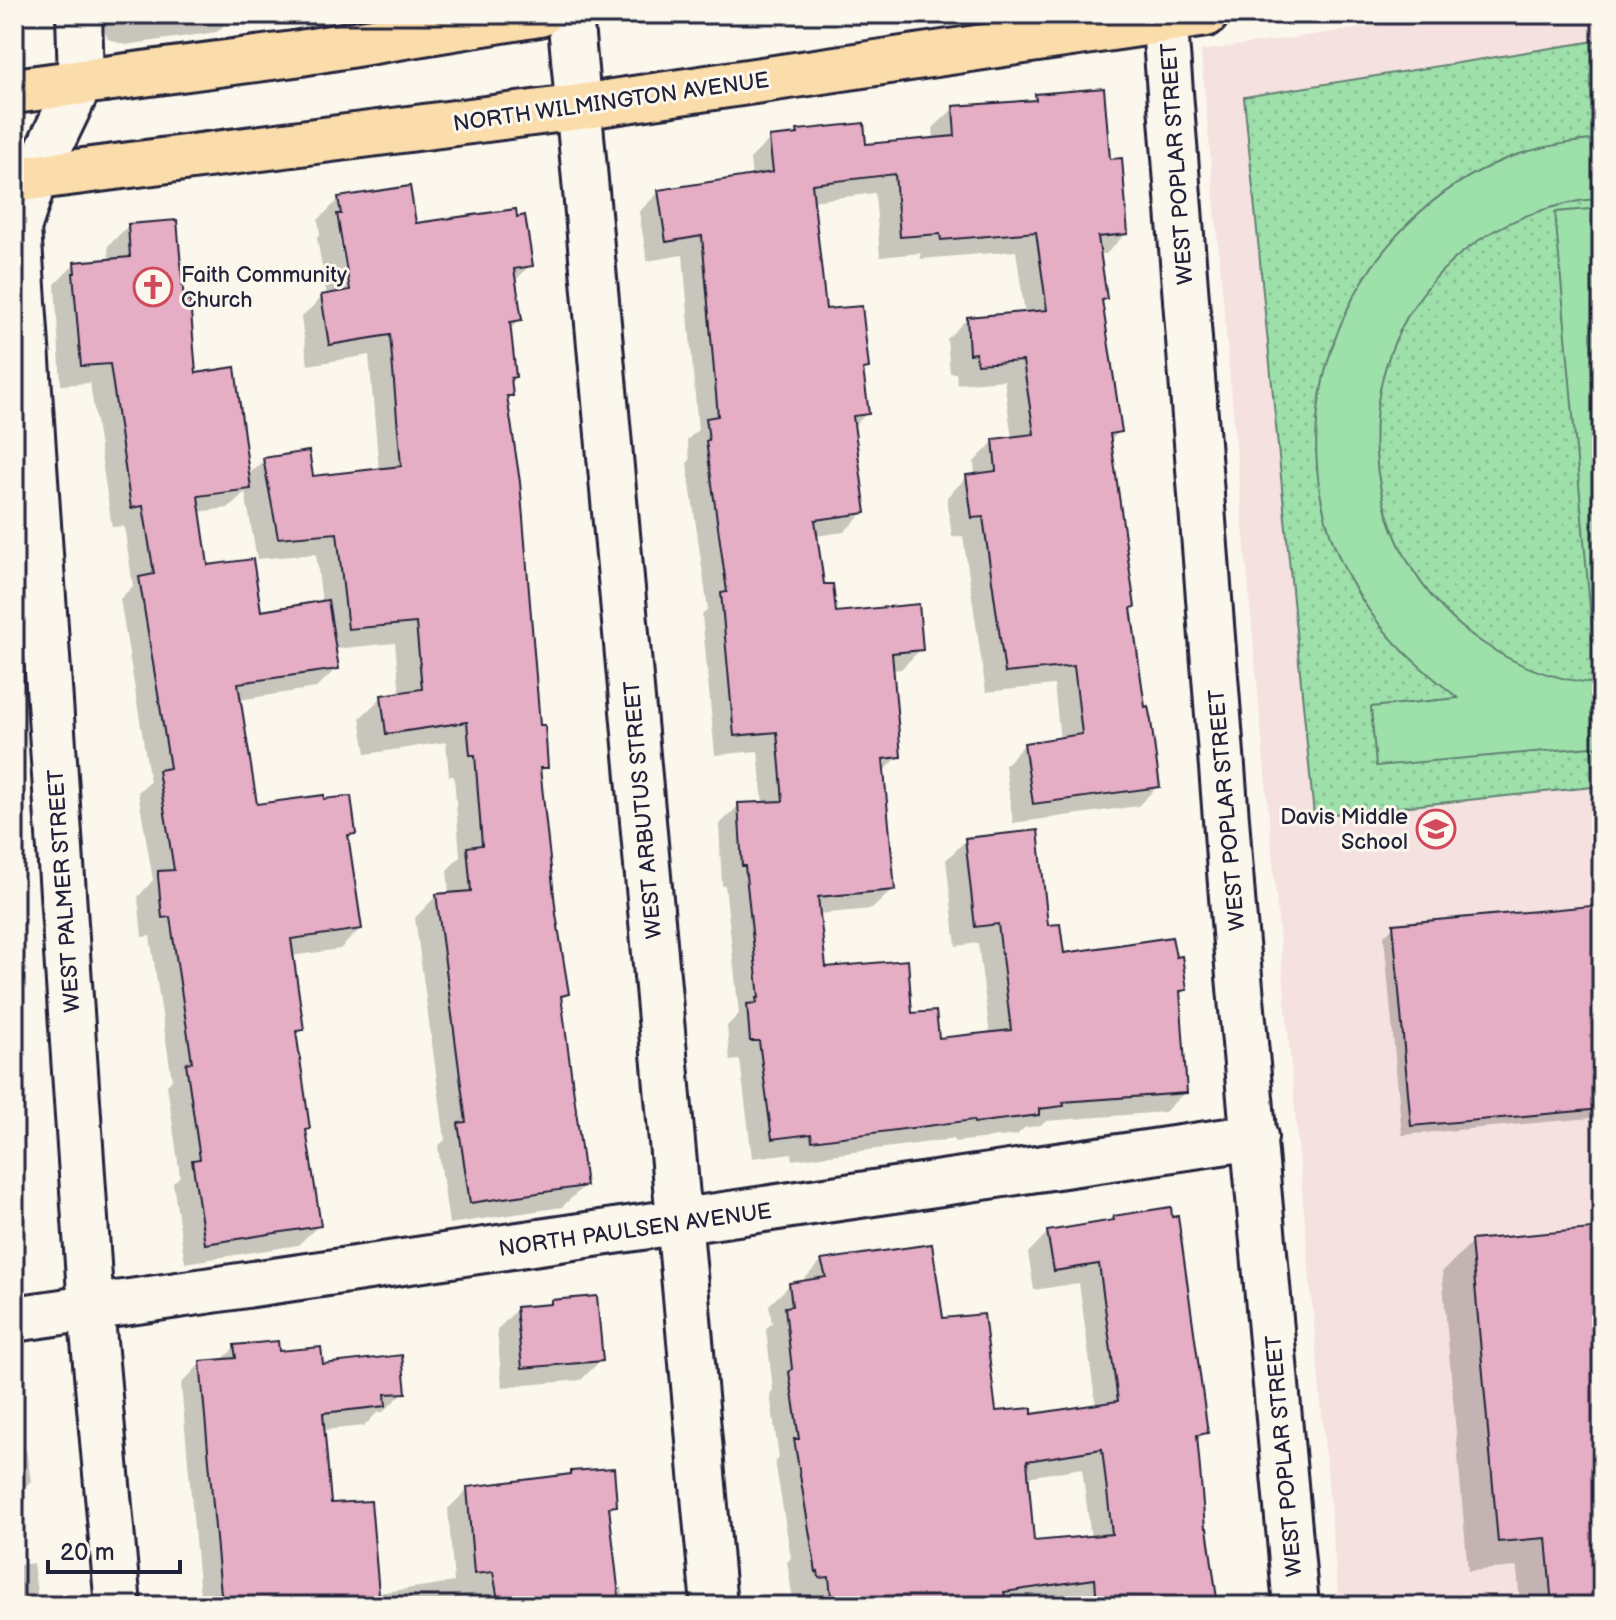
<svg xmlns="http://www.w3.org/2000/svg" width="1616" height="1620" font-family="'Balsamiq Sans',sans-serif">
  <defs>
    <pattern id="park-dots" width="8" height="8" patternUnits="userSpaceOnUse" patternTransform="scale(2)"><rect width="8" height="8" fill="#9ee0aa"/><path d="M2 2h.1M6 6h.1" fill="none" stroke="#88c093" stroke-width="1.8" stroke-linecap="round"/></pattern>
  </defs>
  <rect width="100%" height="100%" fill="#fbf7ec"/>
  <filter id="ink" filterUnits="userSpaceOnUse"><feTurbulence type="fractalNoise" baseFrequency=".0125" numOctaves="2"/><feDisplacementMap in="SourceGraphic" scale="16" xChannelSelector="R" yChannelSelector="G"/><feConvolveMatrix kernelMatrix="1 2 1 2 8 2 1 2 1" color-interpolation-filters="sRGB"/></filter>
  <g filter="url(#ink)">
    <!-- built -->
    <path fill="#f4e1e0" d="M1459,14H1602V1606H1339L1201,51Z"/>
    <!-- park -->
    <path fill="url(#park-dots)" stroke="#608172" stroke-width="2" d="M1602,40V786L1314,816L1244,97Z"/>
    <!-- pitch -->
    <path fill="#9ee0aa" stroke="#608172" stroke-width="2" d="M1602,139V198C1552,203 1502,220 1463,252C1336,354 1351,554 1483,643C1518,667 1560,681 1602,684V746L1376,766L1371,707L1458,698C1410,660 1379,633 1349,578C1269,428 1342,231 1496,163C1529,148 1566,142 1602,139Z
      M1602,208V676H1596L1555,212Z"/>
    <!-- shadow -->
    <path fill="#0003" fill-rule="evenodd" d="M97,14H235L217,32L125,45L108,39Z
      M1036,96L1108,161L1126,233L1106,254H1099L1105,298L1101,302L1120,431L1109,442L1133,606L1130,610L1143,709L1158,786L1138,806L1013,823L1005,765L1025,744L1060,739L1054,685L986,692L963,536L952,537L947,497L967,477L975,476L974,462L994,441L1012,439L1004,380L957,384L956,373H950L947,339L967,319L1025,314L1016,251L921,259L920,253L880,257L875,193L812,201L824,311L867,368L862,373L867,413L852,428L864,512L844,532L815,536L822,586L834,614L921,649L901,669L891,670L899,756L882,773L893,889L872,909L818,914L824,969L910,1015L937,1041L990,1035L978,943L956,946L946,860L966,840L1046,927L1063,956L1185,990L1178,996L1185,1092L1165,1112L1046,1121L1041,1125L1024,1128L1017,1135L954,1142V1139L792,1160V1153L752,1158L740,1060L730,1061L727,1026L739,1014L725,885L722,886L719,825L739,805L763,804L758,751L715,755L702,615L708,609L687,463L690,460L687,440L698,430L683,255L647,261L639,212L659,192L752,177L750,159L770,139L795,136L798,132L864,146L934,140L933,128L954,108L1030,102Z
      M339,199L530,265L514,282L520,319L509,330L514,376L510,380L511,395L505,401L538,727L546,767L539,774L554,914L567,994L559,1001L584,1186L562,1207L449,1224L438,1146L445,1140L415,918L436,896L449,895L447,870L460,857L454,776H449L446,742L366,754L360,718L382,697L400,694L395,643L334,649L337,668L316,688L239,700L255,807L354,834L347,840L360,929L340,949L291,956L302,1029L295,1036L308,1128L304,1132L319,1225L298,1245L185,1263L173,1183L180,1176L167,1085L172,1080L150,936L142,937L138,897L153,880L138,792L150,781L120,599L133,586L124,526L112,527L90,383L61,385L55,284L75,264L109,261L108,246L128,226L183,303L194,375L247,476L264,460L311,478L379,470L369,355L308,365L301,318L322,297L327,296L317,238L320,234L318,220ZM339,213L354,300L350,301L336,217ZM245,492L257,559L316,554L322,603L260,614L206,568L198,512L228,508Z
      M1602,907V1117L1402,1135L1384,936L1394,926Z
      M1114,1218L1206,1432L1195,1442L1203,1530L1216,1606H794L787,1562L791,1558L775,1461L779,1458L770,1394L773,1390L766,1329L772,1323L769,1305L790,1285L802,1281L822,1261L941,1320L994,1413L1030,1416L1096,1407L1079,1283L1034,1290L1028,1253L1048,1232L1109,1223ZM1082,1468L1091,1538L1033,1543L1027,1477Z
      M1602,1230V1606H1520L1517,1567L1468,1571L1442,1272L1472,1242Z
      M552,1302L601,1360L581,1380L502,1387L497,1330L517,1309L548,1306Z
      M235,1347L277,1353L404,1392L383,1412L377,1413L364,1426L323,1430L329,1506L377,1593L454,1582L448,1509L468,1489L568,1476L572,1473L615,1505L608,1513L616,1589L622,1587L625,1606H201L181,1384L201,1363L220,1362Z
      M26,1449L31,1481L14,1498V1451Z
      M33,1563L39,1606H14V1566Z"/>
    <!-- building -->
    <path fill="#e5aec4" stroke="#22223b" stroke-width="2" fill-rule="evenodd" d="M1104,88L1110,159L1122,158L1128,234L1098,237L1107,299L1102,300L1122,432L1110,434L1135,607L1131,608L1145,707L1148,706L1151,721L1160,787L1033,804L1024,743L1082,734L1074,666L1005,673L983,517L972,518L966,475L996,471L993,439L1034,434L1023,361L977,364L976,353L969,354L967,317L1047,310L1036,232L941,240L940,234L900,237L895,174L812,184L826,309L862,306L869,368L863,369L869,414L853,416L866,513L815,520L824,584H833L836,612L919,604L923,650L892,653L901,757L883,759L895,890L818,897L826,967L908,960L912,1013L936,1011L939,1038L1011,1030L998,924L975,927L965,838L1038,830L1048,925L1060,924L1064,953L1172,937L1176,957L1182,956L1187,990L1180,991L1187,1093L1063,1102L1064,1106L1039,1109V1115L974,1123L973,1120L812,1141L811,1134L772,1139L759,1041H750L747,1004L757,1003L756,998H759L745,866H742L738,803L783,801L777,732L734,736L721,593L727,592L706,441L709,440L706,418L718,416L702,236L666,242L658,190L773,172L769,137L798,134L797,130L864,123L866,144L955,136L953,106L1036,100L1035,94Z
      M410,186L416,223L516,209L517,217L525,215L533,266L514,269L522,320L510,322L516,377L511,378L513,396H507L520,482L540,725H545L548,768H540L556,914L569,994L561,996L586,1186L470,1203L458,1123L466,1122L436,894L471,891L467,847L482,845L475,755H470L467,722L386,734L381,695L422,689L416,623L348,629L337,533L278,538L263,458L309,451L313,476L401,466L390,335L329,345L321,295L350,290L337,214H341L338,197Z
      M177,220L184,301L190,300L196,373L235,367L251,489L198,496L208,565L253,559L261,611L328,600L339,669L238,683L257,804L324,795V799L351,796L356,834L348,835L362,929L291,939L304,1030L296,1031L310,1129L306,1130L321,1226L205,1244L192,1160L200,1159L186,1063L192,1062L170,917L162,918L158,876V871L174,870L158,770L170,768L139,577L154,574L143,506L131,508L110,364L81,366L73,273H75L74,262L130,257L128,224Z
      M1602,905V1109L1411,1126L1393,924Z
      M1171,1207L1172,1217L1178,1216L1208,1433L1197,1435L1205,1528H1207L1218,1606H1097L1095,1579L1004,1592L1007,1606H832L829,1577L819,1578L818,1571L816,1572L794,1439H799L789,1372L792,1369L785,1307L792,1306L789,1283L826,1277L821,1260L932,1244L943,1318L984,1314L996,1411L1032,1408V1414L1118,1401L1099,1264L1054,1271L1047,1231L1114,1220L1113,1216ZM1102,1449L1112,1534L1034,1541L1027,1461Z
      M1602,1228V1606H1552L1546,1538L1498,1542L1471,1240Z
      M597,1296L603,1361L522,1368L516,1307L551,1304V1300Z
      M278,1341L279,1351L321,1347L323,1364L402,1355L406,1393L385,1394L386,1406L323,1413L331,1503L371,1501L380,1606H282V1600L222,1605L200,1361L236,1358L234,1345Z
      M614,1468L617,1506L609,1507L620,1606H499L493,1572L474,1574L467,1487L571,1474V1471Z"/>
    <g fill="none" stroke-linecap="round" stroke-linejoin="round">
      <!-- minor casing -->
      <g stroke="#22223b" stroke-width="50">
        <path id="minor" d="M79,14L81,81L35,177L18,228L91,1308L118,1606
          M570,14L714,1606
          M1164,14L1233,910L1296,1606
          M14,1319L1255,1137"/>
      </g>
      <!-- major casing -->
      <g stroke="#22223b" stroke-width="50">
        <path id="major" d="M14,91L294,54L539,14
          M14,180L579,107L1206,14"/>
      </g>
      <!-- minor -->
      <use href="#minor" stroke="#fbf7ec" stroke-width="44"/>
      <!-- major -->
      <use href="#major" stroke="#fbddab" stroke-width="44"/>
    </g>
  </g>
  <!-- icons -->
  <defs>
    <g id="church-ring" transform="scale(2)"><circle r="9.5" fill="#fbf7ec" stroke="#d1495b" stroke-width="1.5"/><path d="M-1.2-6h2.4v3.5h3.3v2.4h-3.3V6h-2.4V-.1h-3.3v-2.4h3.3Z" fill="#d1495b"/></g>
    <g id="school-ring" transform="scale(2)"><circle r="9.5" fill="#fbf7ec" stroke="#d1495b" stroke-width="1.5"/><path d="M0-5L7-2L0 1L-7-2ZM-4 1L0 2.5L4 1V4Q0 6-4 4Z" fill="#d1495b"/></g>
  </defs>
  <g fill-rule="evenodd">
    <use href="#church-ring" x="153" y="287"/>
    <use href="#school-ring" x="1436" y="829"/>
  </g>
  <g text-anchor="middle" stroke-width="6" stroke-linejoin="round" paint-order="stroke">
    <!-- street labels -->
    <g font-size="22" fill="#22223b" stroke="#fbf7ec">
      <text transform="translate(611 101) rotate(-8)" y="8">NORTH WILMINGTON AVENUE</text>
      <text transform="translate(1176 164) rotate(-94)" y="8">WEST POPLAR STREET</text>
      <text transform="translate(642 810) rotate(-95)" y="8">WEST ARBUTUS STREET</text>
      <text transform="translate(1226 810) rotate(-95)" y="8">WEST POPLAR STREET</text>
      <text transform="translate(63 891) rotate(-94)" y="8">WEST PALMER STREET</text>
      <text transform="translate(635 1229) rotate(-8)" y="8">NORTH PAULSEN AVENUE</text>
      <text transform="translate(1283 1456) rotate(-95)" y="8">WEST POPLAR STREET</text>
    </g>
    <!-- poi labels -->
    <g font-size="22" fill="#22223b" stroke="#fbf7ec" text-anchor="start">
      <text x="181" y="282">Faith Community<tspan x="181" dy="25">Church</tspan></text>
      <text x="1408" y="824" text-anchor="end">Davis Middle<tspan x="1408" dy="25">School</tspan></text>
    </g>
  </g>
  <!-- margin -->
  <rect width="1616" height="1620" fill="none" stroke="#fbf7ec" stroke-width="48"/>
  <rect x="24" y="24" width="1568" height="1572" fill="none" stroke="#22223b" stroke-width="3" filter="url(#ink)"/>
  <!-- scale -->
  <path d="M48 1560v12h132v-12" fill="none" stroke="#22223b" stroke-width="4"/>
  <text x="60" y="1560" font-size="24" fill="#22223b" stroke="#fbf7ec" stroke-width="6" paint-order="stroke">20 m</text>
</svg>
